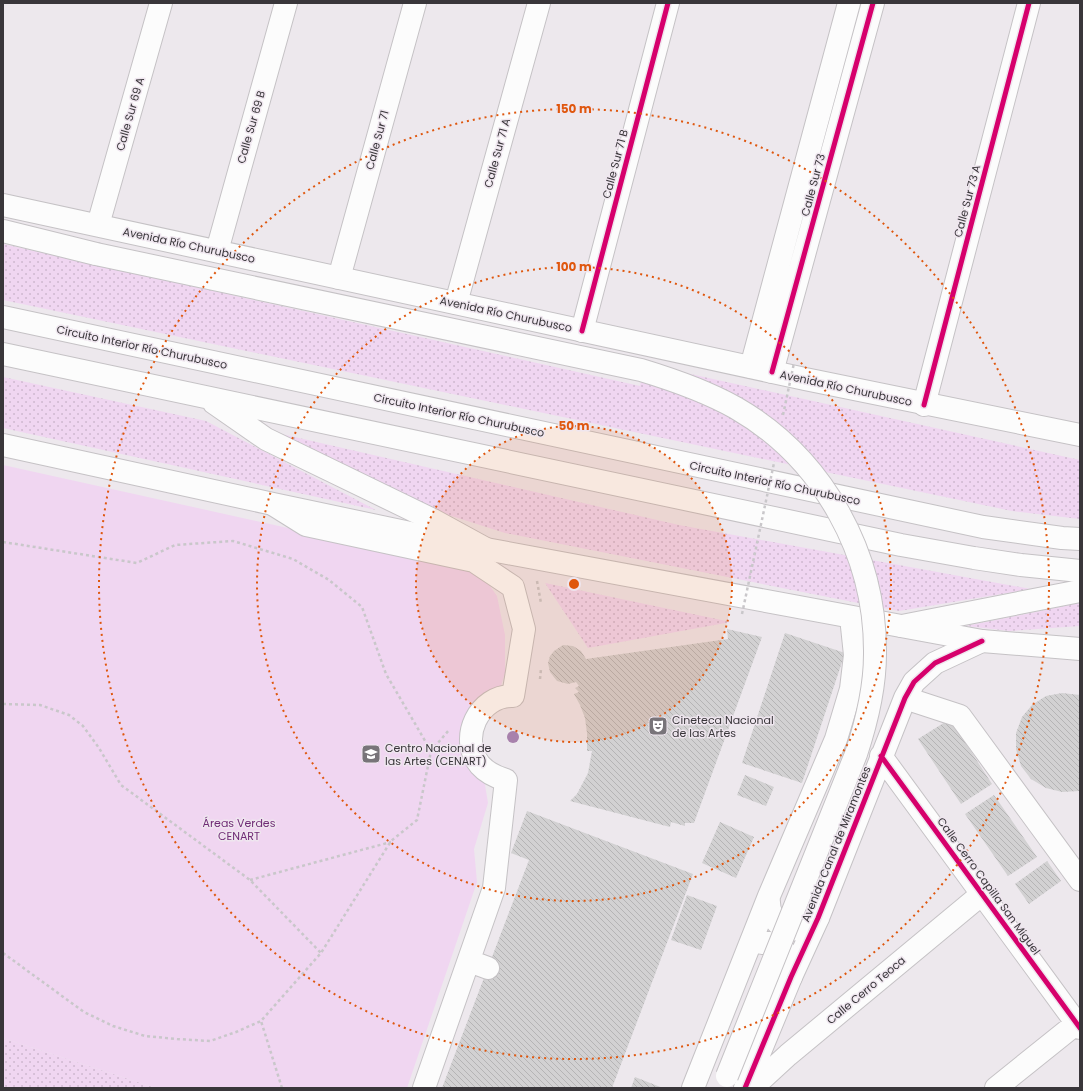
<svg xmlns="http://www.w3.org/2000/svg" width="1083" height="1091" font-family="Poppins,sans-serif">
  <defs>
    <pattern id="grass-dots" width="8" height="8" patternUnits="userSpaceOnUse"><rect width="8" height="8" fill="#f0d6f1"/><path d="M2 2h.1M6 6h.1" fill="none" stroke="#cfb8cf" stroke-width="1.8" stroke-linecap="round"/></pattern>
    <pattern id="building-back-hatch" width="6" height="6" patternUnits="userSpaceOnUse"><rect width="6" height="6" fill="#d2d1d2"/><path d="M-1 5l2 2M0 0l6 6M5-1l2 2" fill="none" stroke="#b5b4b5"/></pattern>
  </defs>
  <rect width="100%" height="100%" fill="#ede8ed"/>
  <!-- grass -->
  <path fill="url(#grass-dots)" d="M3,244L640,386L645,364L1080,460V519L1012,511L3,300Z
    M3,377L206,421L376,510L3,428Z
    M277,433L679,525L1031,589L899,611L505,533L442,513Z
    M545,583L731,622L588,648Z
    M1080,603V626L1010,631L966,626Z
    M3,1038L156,1088H3Z"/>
  <!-- park -->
  <path fill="#f0d6f1" d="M3,465L469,568L485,579L497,596L505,635V673L500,689L478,700L484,779L488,803L474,849L477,882L407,1088H156L3,1038Z"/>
  <!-- building -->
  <path fill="url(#building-back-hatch)" d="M727,629L762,637L694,823H685V826L671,822L670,827L570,801L577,794L588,773L592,751H587V733L585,718L580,705L574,694L579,692L575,688L579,686L576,682L568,684L557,681L550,672L548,663L550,656L554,651L563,645L573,646L581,651L586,659L728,639Z
    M785,633L845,653L802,783L742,763Z
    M1062,693L1080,695L1079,791L1062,792L1046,788L1031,779L1021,766L1016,749V733L1022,717L1032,705L1046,696Z
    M950,719L992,784L961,804L918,739Z
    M745,775L774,787L766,806L737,795Z
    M994,795L1037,857L1008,876L965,814Z
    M527,811L693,874L612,1088H442L529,860L511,853Z
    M720,822L754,837L736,878L702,863Z
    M1047,861L1061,881L1029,904L1015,884Z
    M687,895L717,906L701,950L671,940Z
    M635,1077L663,1088H631Z"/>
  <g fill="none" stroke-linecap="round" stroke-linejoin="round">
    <!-- minor casing -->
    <g stroke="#c5c2c5" stroke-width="24">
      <path id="minor" d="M98,225L161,3
        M217,251L286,3
        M339,278L415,3
        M456,303L539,3
        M582,331L668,3
        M751,367L849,3
        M772,372L873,3
        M924,405L1029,3
        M274,505L306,525L474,561L513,587L524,629L513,696C479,695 458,738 480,765C487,773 496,777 506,780L494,888L424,1088
        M905,698L960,716L1080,880
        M881,756L1080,1028
        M469,961L488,968
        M745,1088L791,977L818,918L905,698L914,682L935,663L982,641
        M752,1088L788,1055L982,894
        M996,1088L1077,1023"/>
    </g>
    <!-- major casing -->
    <g stroke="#c5c2c5" stroke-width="24">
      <path id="major" d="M3,205L805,379L1080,435
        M3,231L96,254
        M3,445L273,504L486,549L982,641L1080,649
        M769,896C766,927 797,941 818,918
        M762,943C783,941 794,959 791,977
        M693,1088L769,896L836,739L851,689L855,655L851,617"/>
    </g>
    <!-- highway casing -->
    <g stroke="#c5c2c5" stroke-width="24">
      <path id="highway" d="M3,317L983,527L1062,538L1080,539
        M3,354L901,545L974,558L1021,565L1080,571
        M214,403L266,439L433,520L486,549
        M902,626L1080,591"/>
    </g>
    <!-- path -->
    <path stroke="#c9c7ca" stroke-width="2.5" stroke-dasharray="3 3" stroke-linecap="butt" d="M3,542L137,563L175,545L233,541L293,559L329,580L362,607L386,674L431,751
      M537,581L541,603
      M540,679L541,669
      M3,704L40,705L69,715L83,726L99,748L121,785L250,880L321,953
      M250,880L391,842
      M3,953L84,1012L113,1026L145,1036L177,1039L210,1041L236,1032L261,1021
      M282,1088L261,1021L321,953L391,841L417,820L431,751L449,730"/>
    <!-- minor -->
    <use href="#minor" stroke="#fcfcfc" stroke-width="22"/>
    <!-- major -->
    <use href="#major" stroke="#fcfcfc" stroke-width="22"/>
    <!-- highway -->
    <use href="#highway" stroke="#fcfcfc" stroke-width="22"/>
    <!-- major-bridge casing -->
    <g stroke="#c5c2c5" stroke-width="24" stroke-linecap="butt">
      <path id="major-bridge" d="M96,254L641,370C674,380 706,391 736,408C823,458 876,554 875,654C875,688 867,721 856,754L727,1076"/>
    </g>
    <!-- path-bridge -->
    <path stroke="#c9c7ca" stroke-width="2.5" stroke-dasharray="3 3" stroke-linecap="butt" d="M783,415L794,363
      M742,614L774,463"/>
    <!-- major-bridge -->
    <use href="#major-bridge" stroke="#fcfcfc" stroke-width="22"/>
    <!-- cycleway casing -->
    <g stroke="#efe6ef" stroke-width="8">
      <path id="cycleway" d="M582,331L668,3
        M772,372L873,3
        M924,405L1029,3
        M881,756L1080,1028
        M745,1088L791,977L818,918L905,698L914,682L935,663L982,641"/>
    </g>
    <!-- cycleway -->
    <use href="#cycleway" stroke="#d6006c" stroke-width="5"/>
  </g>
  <!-- trees -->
  <circle fill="#a881ac" cx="513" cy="737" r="6"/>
  <!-- distance rings -->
  <circle cx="574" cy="584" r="158" fill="#df570e" fill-opacity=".12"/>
  <g fill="none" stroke="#df570e" stroke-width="2" stroke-dasharray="2 4">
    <circle cx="574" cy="584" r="158"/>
    <circle cx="574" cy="584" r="317"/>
    <circle cx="574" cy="584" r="475"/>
  </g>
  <!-- icons -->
  <defs>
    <g id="theatre-square" transform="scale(1)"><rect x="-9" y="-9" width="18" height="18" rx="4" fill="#787479" stroke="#efe6ef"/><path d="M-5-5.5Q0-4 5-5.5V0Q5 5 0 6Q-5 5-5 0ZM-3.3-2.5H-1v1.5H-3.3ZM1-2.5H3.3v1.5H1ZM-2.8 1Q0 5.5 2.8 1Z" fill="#fff"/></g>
    <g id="university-square" transform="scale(1)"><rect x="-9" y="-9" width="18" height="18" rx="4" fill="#787479" stroke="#efe6ef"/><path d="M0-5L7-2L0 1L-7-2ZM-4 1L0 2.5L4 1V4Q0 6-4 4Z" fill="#fff"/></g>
  </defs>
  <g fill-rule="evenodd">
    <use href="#theatre-square" x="658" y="726"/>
    <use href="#university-square" x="371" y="754"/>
  </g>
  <g text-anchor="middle" stroke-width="3" stroke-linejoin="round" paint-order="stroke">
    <!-- street labels -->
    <g font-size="11" fill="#39363a" stroke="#efe6ef">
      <text transform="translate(130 114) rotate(-74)" y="4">Calle Sur 69 A</text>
      <text transform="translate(251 127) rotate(-74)" y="4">Calle Sur 69 B</text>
      <text transform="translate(377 140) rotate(-75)" y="4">Calle Sur 71</text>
      <text transform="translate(497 153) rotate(-75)" y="4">Calle Sur 71 A</text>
      <text transform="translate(615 164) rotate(-75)" y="4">Calle Sur 71 B</text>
      <text transform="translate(813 185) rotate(-75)" y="4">Calle Sur 73</text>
      <text transform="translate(967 201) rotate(-75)" y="4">Calle Sur 73 A</text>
      <text transform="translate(189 245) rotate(12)" y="4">Avenida Río Churubusco</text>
      <text transform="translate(506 314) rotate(12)" y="4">Avenida Río Churubusco</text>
      <text transform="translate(142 347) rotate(12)" y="4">Circuito Interior Río Churubusco</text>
      <text transform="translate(846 388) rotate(12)" y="4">Avenida Río Churubusco</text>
      <text transform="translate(459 415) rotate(12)" y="4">Circuito Interior Río Churubusco</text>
      <text transform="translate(775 483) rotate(12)" y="4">Circuito Interior Río Churubusco</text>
      <text transform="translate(836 844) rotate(-68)" y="4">Avenida Canal de Miramontes</text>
      <text transform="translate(989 886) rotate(54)" y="4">Calle Cerro Capilla San Miguel</text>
      <text transform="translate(866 990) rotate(-40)" y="4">Calle Cerro Teoca</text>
    </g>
    <!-- poi labels -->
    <g font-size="11" fill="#39363a" stroke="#efe6ef" text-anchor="start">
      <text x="672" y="724">Cineteca Nacional<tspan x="672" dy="13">de las Artes</tspan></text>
      <text x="385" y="752">Centro Nacional de<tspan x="385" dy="13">las Artes (CENART)</tspan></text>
    </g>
    <!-- park labels -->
    <g font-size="11" fill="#702c76" stroke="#efe6ef">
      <text x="239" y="827">Áreas Verdes<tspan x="239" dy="13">CENART</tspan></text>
    </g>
  </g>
  <circle cx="574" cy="584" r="6" fill="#df570e" stroke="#efe6ef" stroke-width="2"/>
  <g font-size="12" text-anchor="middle" font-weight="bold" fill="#df570e" stroke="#efe6ef" stroke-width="3" stroke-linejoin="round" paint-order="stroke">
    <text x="574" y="113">150 m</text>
    <text x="574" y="271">100 m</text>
    <text x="574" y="430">50 m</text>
  </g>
  <!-- border -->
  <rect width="1083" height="1091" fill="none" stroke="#39363a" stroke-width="8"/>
</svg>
